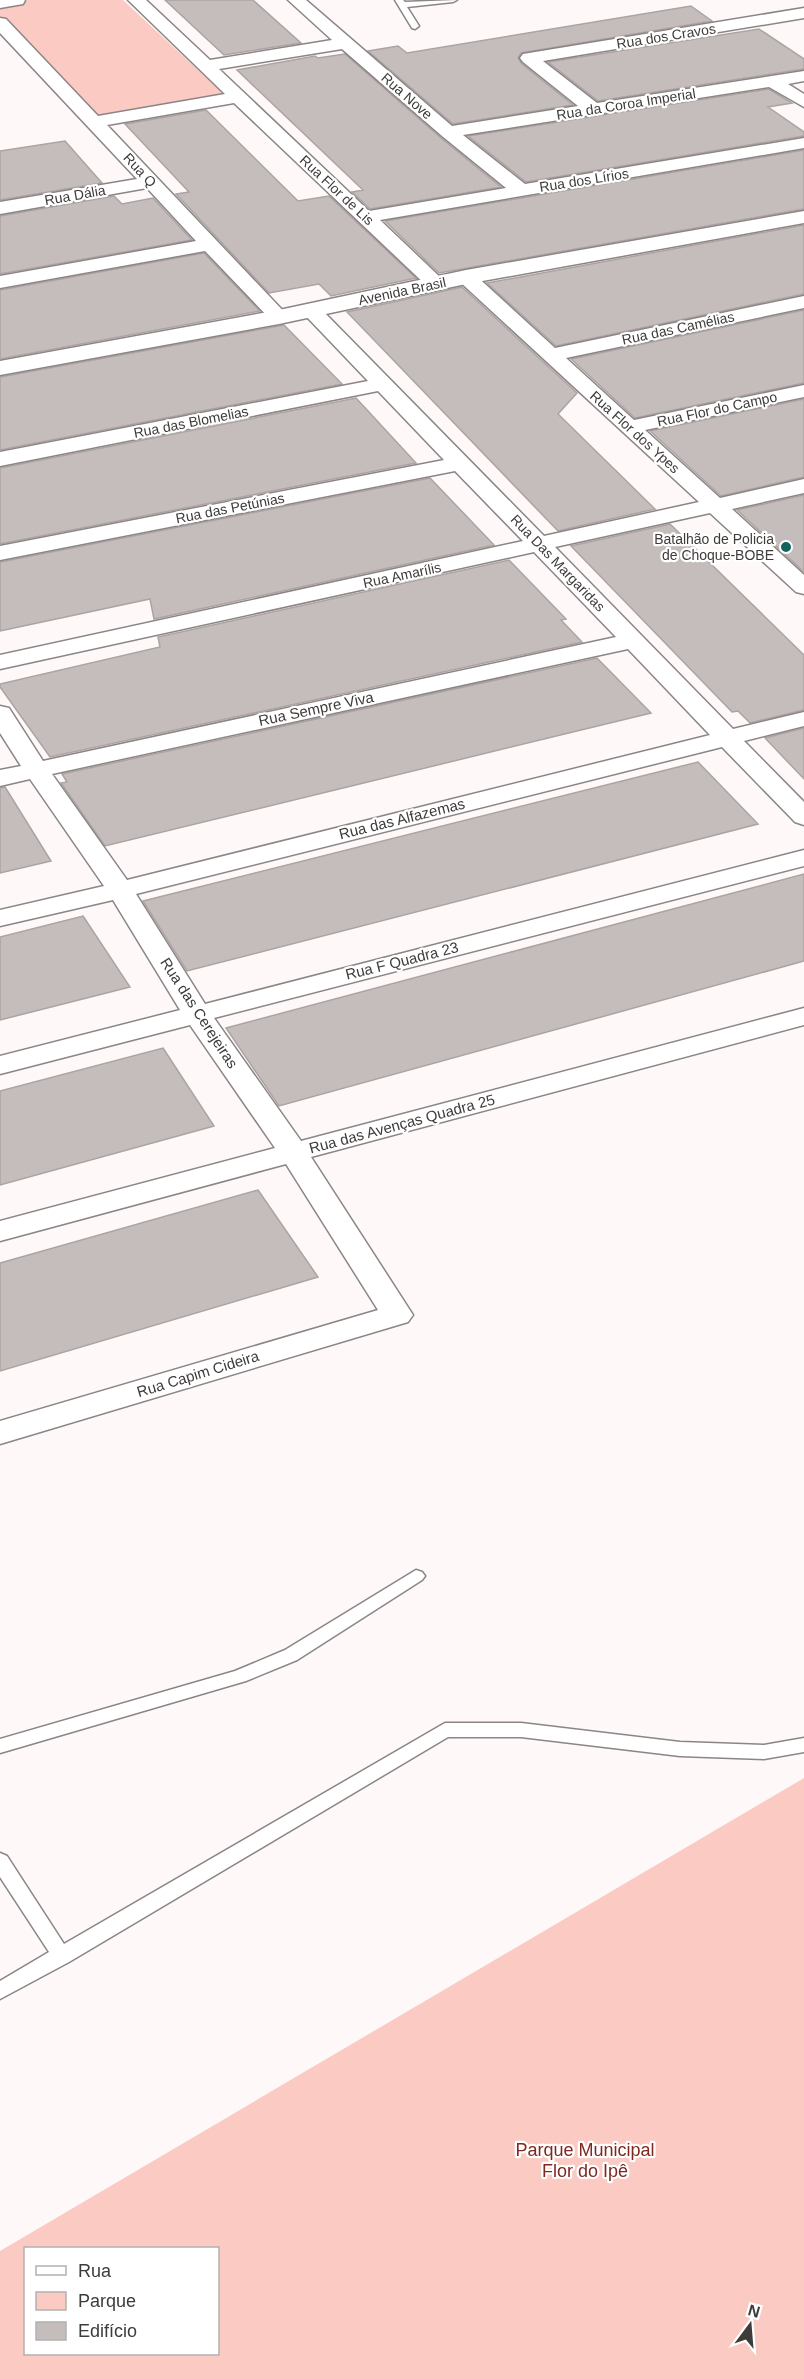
<svg xmlns="http://www.w3.org/2000/svg" width="804" height="2379" font-family="Helvetica,sans-serif">
  <rect width="100%" height="100%" fill="#fef8f8"/>
  <!-- green -->
  <path fill="#facac3" fill-rule="evenodd" d="M29,0H123L227,97L98,118L0,17V4Z
    M804,1778V2379H0V2251ZM26,2248H218V2354H26Z"/>
  <!-- building -->
  <path fill="#c4bdbc" stroke="#aba4a3" stroke-width="1.5" d="M165,0H253L301,43L224,55Z
    M691,6L712,21L521,53L518,58L522,64L573,105L453,124L368,51L398,46L407,53Z
    M759,29L804,59V69L598,101L548,62Z
    M345,54L441,138L501,187L370,209L352,192L363,190L237,70L315,56L318,58Z
    M769,89L792,103L768,107L804,132V136L526,182L468,136Z
    M206,110L298,201L329,196L416,278L331,296L319,284L269,293L176,194L189,192L125,124Z
    M65,141L102,183L0,200V151Z
    M804,150V209L439,273L385,221Z
    M114,196L122,204L153,198L192,240L0,274V216Z
    M804,225V294L556,346L487,283Z
    M204,253L260,311L0,359V290Z
    M462,287L577,393L558,414L655,509L558,531L347,312Z
    M804,310V383L635,418L571,359Z
    M284,325L342,384L0,450V377Z
    M356,398L416,463L0,544V468Z
    M804,399V477L721,496L650,431Z
    M430,478L494,545L154,619L150,599L0,631V562Z
    M804,495V572L737,510Z
    M670,524L804,655V710L750,723L738,711L732,712L571,546Z
    M509,560L566,619L561,620L582,642L50,757L0,687V684L160,647L158,637Z
    M597,658L651,713L105,846L61,783L67,782L62,774Z
    M804,728V779L765,738Z
    M698,762L758,824L187,971L143,901Z
    M5,787L51,861L0,873V788Z
    M804,874V961L279,1106L226,1028Z
    M83,916L130,987L0,1020V937Z
    M163,1048L214,1126L0,1185V1091Z
    M258,1190L318,1277L0,1371V1263Z"/>
  <g fill="none" stroke-linecap="round" stroke-linejoin="round">
    <!-- service casing -->
    <g stroke="#8c8585" stroke-width="3">
      <path id="service" d="M395,0H403L405,2L457,0L453,2L407,7L419,26L415,29L412,28Z
        M416,1570L422,1572L425,1576L422,1580L297,1660L246,1681L0,1753V1739L235,1671L285,1650Z
        M445,1723H521L680,1742L764,1745L804,1738V1752L764,1759L680,1756L521,1737H448L69,1962L0,1999V1981L49,1952L0,1877V1853L7,1856L64,1944Z"/>
    </g>
    <!-- minor casing -->
    <g stroke="#8c8585" stroke-width="3">
      <path id="minor" d="M0,0H25L23,4L0,8Z
        M128,0H146L210,60L332,40L288,0H306L452,126L578,106L523,62L520,58L523,54L804,8V18L543,61L597,103L804,71V81L788,84L804,94V107L769,87L463,135L525,184L804,138V148L380,220L442,279L445,283L442,287H428L234,103L107,125L289,317L286,321H272L205,251L0,288V276L196,241L147,188L0,214V202L137,179L0,33V18L6,19L98,116L225,94ZM342,49L442,136L506,188L369,211L219,69Z
        M466,271L473,273L555,348L804,296V308L566,358L634,420L804,385V397L645,430L720,498L804,479V493L732,509L804,575V594L796,592L710,513L555,547L733,729L804,712V726L744,741L804,802V825L795,822L722,747L136,894L205,1004L804,850V866L214,1018L301,1141L804,1008V1025L311,1157L413,1315L408,1322L0,1444V1421L378,1310L286,1164L0,1241V1221L275,1148L190,1025L0,1074V1056L180,1010L113,900L0,926V910L104,886L30,779L0,786V770L21,766L0,733V706L9,708L43,761L616,637L534,552L0,669V655L523,541L455,471L0,560V546L444,460L378,391L0,466V452L368,381L304,314L301,310L304,306H318L544,536L699,502L459,281L456,277L459,273ZM628,649L710,735L127,880L52,774Z"/>
    </g>
    <!-- tertiary casing -->
    <g stroke="#8c8585" stroke-width="3">
      <path id="tertiary" d="M804,211V223L466,284L279,324L0,375V361L279,310L466,270Z"/>
    </g>
    <!-- service -->
    <use href="#service" fill="#fff" fill-rule="evenodd"/>
    <!-- minor -->
    <use href="#minor" fill="#fff" fill-rule="evenodd"/>
    <!-- tertiary -->
    <use href="#tertiary" fill="#fff" fill-rule="evenodd"/>
  </g>
  <!-- markers -->
  <circle fill="#14625d" stroke="#fff" stroke-width="2" cx="786" cy="547" r="6"/>
  <g text-anchor="middle" stroke-width="4.5" stroke-linejoin="round" paint-order="stroke">
    <!-- far-street labels -->
    <g font-size="14" fill="#3e3c3b" stroke="#fff">
      <text transform="translate(666 36) rotate(-9)" y="5">Rua dos Cravos</text>
      <text transform="translate(407 96) rotate(41)" y="5">Rua Nove</text>
      <text transform="translate(626 104) rotate(-9)" y="5">Rua da Coroa Imperial</text>
      <text transform="translate(140 170) rotate(47)" y="5">Rua Q</text>
      <text transform="translate(584 180) rotate(-9)" y="5">Rua dos Lírios</text>
      <text transform="translate(337 190) rotate(43)" y="5">Rua Flor de Lis</text>
      <text transform="translate(75 195) rotate(-10)" y="5">Rua Dália</text>
      <text transform="translate(402 291) rotate(-12)" y="5">Avenida Brasil</text>
      <text transform="translate(678 328) rotate(-12)" y="5">Rua das Camélias</text>
      <text transform="translate(717 409) rotate(-12)" y="5">Rua Flor do Campo</text>
      <text transform="translate(191 422) rotate(-11)" y="5">Rua das Blomelias</text>
      <text transform="translate(635 432) rotate(42)" y="5">Rua Flor dos Ypes</text>
      <text transform="translate(230 508) rotate(-11)" y="5">Rua das Petúnias</text>
      <text transform="translate(558 563) rotate(46)" y="5">Rua Das Margaridas</text>
      <text transform="translate(402 575) rotate(-12)" y="5">Rua Amarílis</text>
    </g>
    <!-- far-poi labels -->
    <g font-size="14" fill="#3e3c3b" stroke="#fff" text-anchor="end">
      <text x="774" y="544">Batalhão de Policia<tspan x="774" dy="16">de Choque-BOBE</tspan></text>
    </g>
    <!-- street labels -->
    <g font-size="15" fill="#3e3c3b" stroke="#fff">
      <text transform="translate(316 709) rotate(-12)" y="5">Rua Sempre Viva</text>
      <text transform="translate(402 819) rotate(-14)" y="5">Rua das Alfazemas</text>
      <text transform="translate(402 961) rotate(-14)" y="5">Rua F Quadra 23</text>
      <text transform="translate(199 1013) rotate(57)" y="5">Rua das Cerejeiras</text>
      <text transform="translate(402 1124) rotate(-15)" y="5">Rua das Avenças Quadra 25</text>
      <text transform="translate(198 1374) rotate(-17)" y="5">Rua Capim Cideira</text>
    </g>
    <!-- near-park labels -->
    <g font-size="18" fill="#7d2821" stroke="#fff">
      <text x="585" y="2156">Parque Municipal<tspan x="585" dy="21">Flor do Ipê</tspan></text>
    </g>
  </g>
  <!-- legend -->
  <rect x="24" y="2247" width="195" height="108" fill="#ffffff" stroke="#b2b1b1" stroke-width="1.5"/>
  <rect x="36" y="2266" width="30" height="9" fill="#ffffff" stroke="#b2b1b1" stroke-width="1.5"/>
  <text x="78" y="2277" font-size="18" fill="#3e3c3b">Rua</text>
  <rect x="36" y="2292" width="30" height="18" fill="#facac3" stroke="#b2b1b1" stroke-width="1.5"/>
  <text x="78" y="2307" font-size="18" fill="#3e3c3b">Parque</text>
  <rect x="36" y="2322" width="30" height="18" fill="#c4bdbc" stroke="#b2b1b1" stroke-width="1.5"/>
  <text x="78" y="2337" font-size="18" fill="#3e3c3b">Edifício</text>
  <!-- north arrow -->
  <g transform="translate(750 2325) rotate(16)" stroke="#ffffff" stroke-width="4.5" paint-order="stroke">
  <path d="M0-4.5L10 22L0 15L-10 22Z" fill="#3e3c3b"/>
  <text y="-9" font-size="16" font-weight="bold" text-anchor="middle" fill="#3e3c3b">N</text>
  </g>
</svg>
